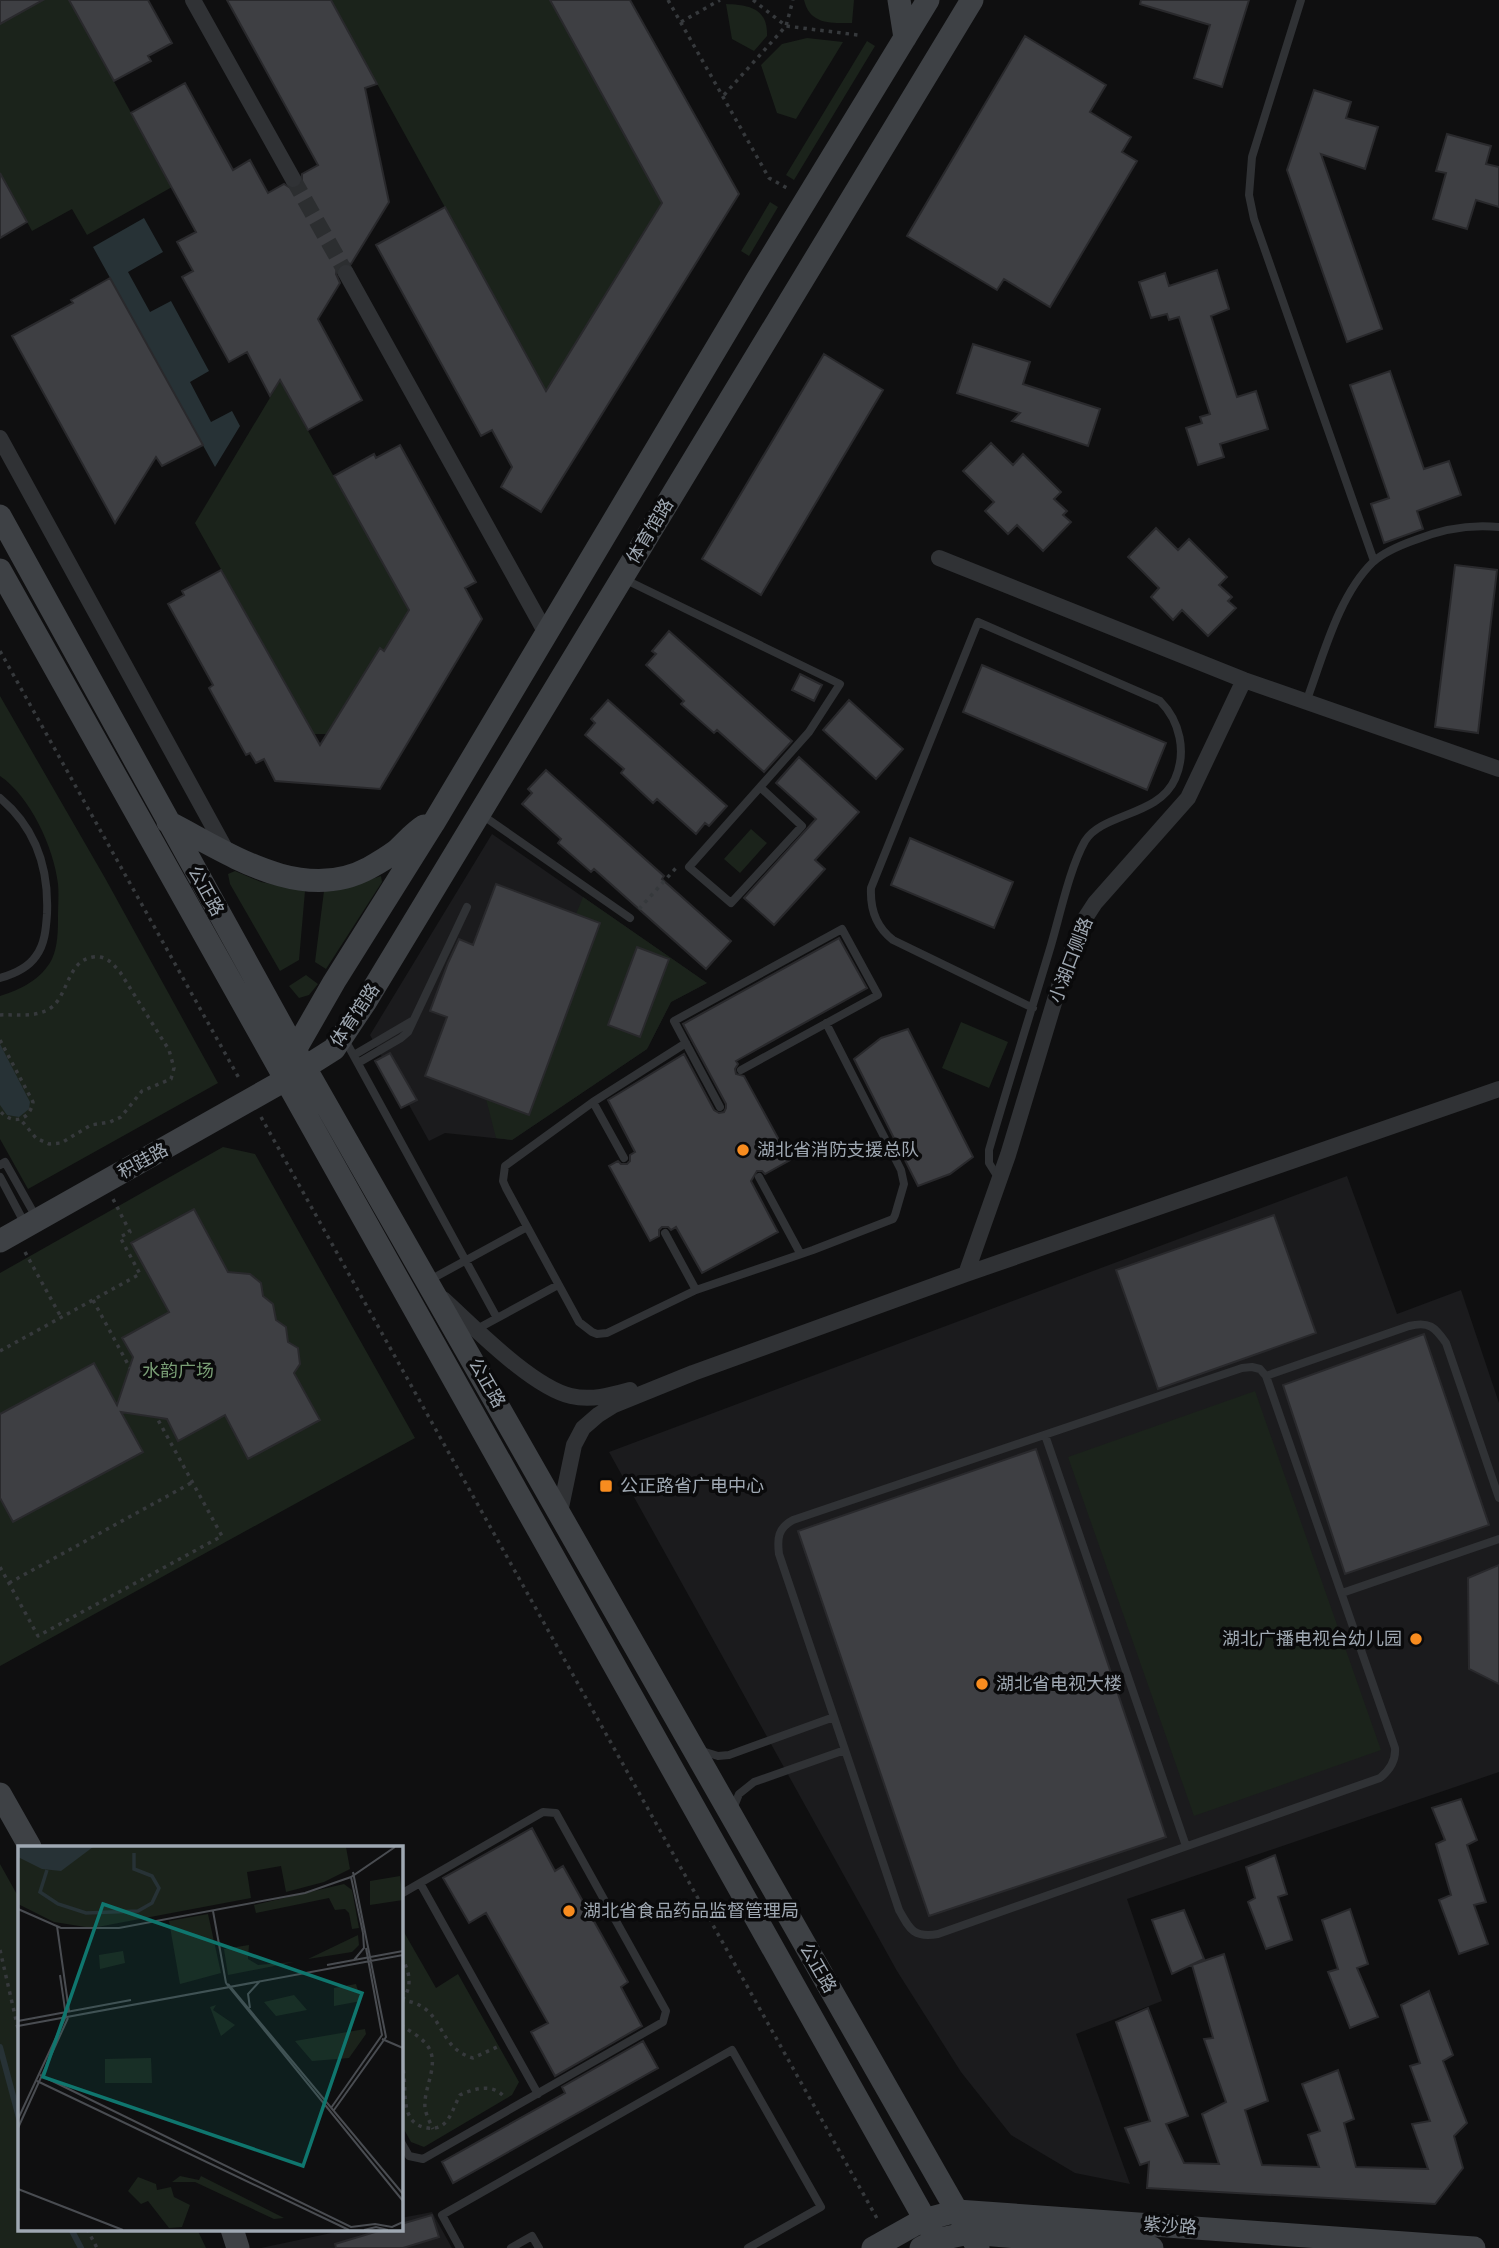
<svg xmlns="http://www.w3.org/2000/svg" width="1499" height="2248" font-family="'Open Sans','Noto Sans SC',sans-serif">
  <rect width="100%" height="100%" fill="#0f0f10"/>
  <!-- built -->
  <path fill="#1b1b1d" d="M492,834L707,983L671,1002L647,1049L512,1140L445,1133L429,1141L409,1105L401,1108L375,1061L382,1057L370,1035Z
    M1347,1176L1397,1314L1461,1290L1499,1403V1772L1127,1899L1162,2001L1076,2034L1130,2184L1075,2173L1011,2135L961,2072L897,1971L609,1452Z
    M432,2212L452,2248H261L350,2229H401V2218Z"/>
  <!-- green -->
  <path fill="#1b231b" d="M43,0H69L172,187L87,235L72,209L32,231L0,173V24Z
    M331,0H550L662,203L546,391Z
    M804,0H854L852,23C831,23 810,25 804,0Z
    M726,4C749,5 768,8 767,36L754,51L732,39Z
    M807,38L843,42L796,119L777,113L761,65L782,44Z
    M867,41L875,46L794,180L786,175Z
    M770,202L778,207L749,256L741,251Z
    M280,381L409,610L384,651L379,649L327,734H314L195,523Z
    M0,696L105,878L218,1083L28,1189L0,1139V996C20,990 42,979 52,959C58,946 58,930 58,916C58,906 59,894 58,884C54,848 30,796 0,776Z
    M751,829L767,843L740,873L724,859Z
    M235,871L261,882L305,891L299,960L280,971L230,884L228,874Z
    M381,876L382,882L326,969L315,962L324,891L353,885Z
    M583,897L707,983L671,1002L647,1049L512,1140L496,1138L486,1099L529,1115L600,924L576,914Z
    M306,975L318,984L309,995L299,998L289,986Z
    M961,1022L1008,1042L989,1088L942,1068Z
    M223,1147L255,1154L415,1438L0,1666V1273Z
    M1255,1391L1381,1750L1194,1816L1068,1457Z
    M0,1864L19,1898V2229H197L206,2248H0Z
    M401,1927L436,1988L458,1974L519,2082L512,2095L424,2147L411,2142L401,2124Z"/>
  <!-- water -->
  <path fill="#273236" d="M144,218L163,252L128,272L150,312L171,301L209,371L190,382L211,422L232,411L240,426L215,467L93,247Z
    M0,1044L30,1102L29,1109L19,1117L7,1115L0,1105Z"/>
  <g fill="none" stroke-linecap="round" stroke-linejoin="round">
    <!-- stream -->
    <path stroke="#273236" stroke-width="6" d="M0,2047L19,2118
      M71,2229L81,2248"/>
  </g>
  <!-- building -->
  <path fill="#3e3f43" stroke="#29292c" stroke-width="2" d="M0,0H43L0,24Z
    M69,0H148L172,43L148,56L151,61L114,81Z
    M227,0H331L377,84L365,88L389,202L351,264L346,263L337,267L336,274L340,283L318,319L362,400L308,430L280,380L270,396L247,352L229,362L182,277L193,271L177,242L196,232L131,113L185,83L233,170L250,160L268,193L284,184L292,189L302,185V174L318,165Z
    M550,0H630L739,194L541,512L501,487L512,467L492,430L481,436L376,245L445,207L546,391L662,203Z
    M1141,0H1249L1222,87L1194,78L1210,25L1140,4Z
    M1025,36L1106,85L1090,112L1131,137L1122,152L1137,161L1050,307L1004,279L997,290L907,236Z
    M1314,90L1351,102L1346,118L1378,127L1365,169L1321,154L1382,329L1347,342L1287,170Z
    M1447,134L1491,146L1486,164L1499,167V207L1476,200L1467,229L1433,219L1446,173L1436,171Z
    M0,173L27,222L0,238Z
    M1217,270L1229,309L1211,316L1237,397L1256,391L1268,429L1220,444L1224,457L1198,465L1186,428L1202,423L1200,417L1210,414L1179,317L1169,320L1167,314L1151,318L1139,282L1165,273L1169,286Z
    M110,278L203,445L162,466L156,457L115,523L12,336L73,303L71,300Z
    M973,344L1030,362L1023,384L1100,409L1088,446L1012,421L1020,413L957,393Z
    M824,354L883,390L761,595L702,559Z
    M1390,371L1424,469L1449,461L1461,495L1417,511L1423,529L1384,543L1371,504L1389,498L1350,385Z
    M991,443L1013,465L1023,454L1061,492L1054,499L1067,511L1063,515L1071,522L1043,551L1017,525L1008,534L985,511L994,502L963,471Z
    M400,445L476,582L465,588L482,619L380,789L275,781L264,759L256,763L250,753L246,755L209,688L213,685L168,604L184,595L182,591L221,570L320,745L380,648L384,651L409,610L334,476L374,454L376,458Z
    M1156,528L1178,550L1189,539L1227,577L1219,585L1232,597L1228,601L1236,608L1208,636L1182,610L1173,620L1151,597L1159,588L1128,557Z
    M1455,565L1497,570L1478,733L1435,727Z
    M669,631L792,741L764,772L717,730L714,733L681,704L684,701L646,665L656,654L652,651Z
    M982,665L1166,743L1147,790L963,712Z
    M800,674L822,685L814,701L792,690Z
    M608,700L727,806L709,826L705,823L696,834L657,799L653,803L621,773L624,769L585,735L595,723L591,719Z
    M849,700L903,749L876,779L823,730Z
    M799,757L859,812L815,860L825,869L774,925L744,898L816,819L776,783Z
    M546,770L664,876L662,879L731,941L706,969L594,869L591,872L558,843L561,839L522,804L532,793L528,789Z
    M910,838L1013,882L994,928L891,885Z
    M496,884L600,923L529,1115L425,1076L447,1017L430,1011L448,963L459,939L473,945Z
    M839,938L867,988L736,1061L738,1064L735,1069L736,1074L744,1076L790,1160L765,1174L762,1171H757L751,1181L778,1232L702,1273L676,1227L671,1230L668,1227H662L659,1230V1236L650,1241L609,1166L618,1161L621,1164H627L630,1161V1155L635,1152L608,1100L684,1054L714,1110L719,1113L724,1112L726,1108V1104L683,1024Z
    M637,947L669,959L640,1037L608,1025Z
    M908,1029L973,1157L950,1174L918,1186L854,1059L881,1038Z
    M390,1053L417,1100L401,1108L375,1061Z
    M194,1209L228,1272L250,1274L261,1283L263,1296L273,1304L276,1320L286,1327L288,1342L298,1348L300,1364L294,1373L320,1420L248,1459L225,1415L178,1441L167,1419L121,1412L143,1452L13,1522L0,1498V1414L94,1363L117,1405L133,1357L122,1338L169,1312L131,1243Z
    M1274,1215L1316,1333L1158,1389L1116,1270Z
    M1424,1334L1489,1525L1345,1574L1283,1385Z
    M1036,1449L1166,1837L929,1916L798,1531Z
    M1499,1565V1684L1469,1669L1468,1578Z
    M1461,1799L1477,1840L1467,1845L1486,1902L1474,1905L1488,1944L1459,1954L1439,1900L1451,1895L1436,1844L1445,1840L1432,1808Z
    M532,1828L555,1871L563,1866L628,1982L621,1987L642,2026L555,2076L531,2032L548,2023L486,1913L469,1923L443,1878Z
    M1275,1855L1287,1894L1278,1897L1292,1940L1266,1949L1248,1902L1255,1898L1246,1867Z
    M1350,1909L1368,1964L1357,1968L1378,2017L1350,2028L1328,1972L1338,1969L1322,1920Z
    M1184,1910L1204,1959L1172,1974L1152,1920Z
    M1224,1954L1268,2101L1245,2110L1262,2165L1319,2167L1308,2135L1320,2131L1302,2084L1338,2070L1354,2119L1344,2123L1356,2167L1428,2169L1412,2124L1430,2121L1410,2066L1420,2063L1401,2005L1429,1991L1453,2055L1443,2061L1467,2123L1454,2136L1463,2168L1435,2204L1147,2188L1149,2162L1140,2165L1125,2128L1150,2121L1116,2022L1148,2008L1188,2116L1166,2124L1184,2163L1219,2164L1202,2114L1226,2102L1204,2039L1213,2038L1192,1965Z
    M643,2041L658,2068L453,2183L442,2162L565,2093L562,2087Z
    M432,2215L439,2237L403,2248H336L335,2244L385,2229H401V2224Z"/>
  <g fill="none" stroke-linecap="round" stroke-linejoin="round">
    <!-- street-tunnel -->
    <path stroke="#2c2e30" stroke-width="16" stroke-dasharray="16 8" stroke-linecap="butt" d="M293,179L346,273"/>
    <!-- path -->
    <path stroke="#36393c" stroke-width="3.5" stroke-dasharray="3.5 5" stroke-linecap="butt" d="M668,0L769,178L787,188
      M753,0L786,26L858,35
      M681,22L720,0
      M724,95L786,26L793,0
      M0,651L240,1080
      M639,909L676,868
      M0,1015C16,1014 34,1018 49,1009C69,997 66,961 93,957C106,955 112,963 120,972L169,1050L174,1068L171,1079L142,1091L121,1117L110,1122L91,1125L61,1143L49,1144L36,1138L21,1120
      M0,1040L33,1102C30,1120 13,1126 0,1111
      M261,1117L879,2222
      M25,1252L61,1317
      M93,1300L130,1368
      M0,1351L140,1274L120,1237L130,1232L113,1199
      M0,1567L38,1636L222,1536L157,1418
      M9,1583L193,1482
      M0,1950L19,2033
      M401,1957C410,1971 413,1987 402,2000
      M401,2000C447,2005 434,2047 473,2058L497,2047
      M401,2025C409,2031 420,2036 427,2045C441,2064 423,2087 425,2108C426,2115 430,2122 433,2129
      M401,2062C410,2082 395,2124 428,2128C449,2131 452,2109 460,2095C475,2088 494,2083 505,2098
      M87,2229L97,2248"/>
    <!-- lane -->
    <path stroke="#303235" stroke-width="8" d="M1301,0L1252,157L1249,195L1254,219L1374,561
      M624,579L840,684L809,732L689,867L731,903L802,826L760,787
      M1306,702C1323,657 1338,596 1373,562C1384,552 1401,545 1415,540C1442,529 1470,524 1499,527
      M0,798C36,828 49,868 47,914C46,928 45,944 36,956C28,968 14,974 0,978
      M482,815L630,918
      M344,1038L497,1318
      M686,1043L593,1102L505,1166L503,1181L506,1188L579,1322L592,1332L597,1334L607,1333L696,1290L813,1250L893,1219L895,1215L904,1184L901,1170L826,1023
      M354,1055L412,1021
      M358,1063L401,1038L408,1032L467,907
      M593,1102L624,1158
      M720,1107L674,1021L842,929L878,995L741,1070
      M0,1165L5,1162L36,1217
      M0,1177L25,1224
      M759,1177L800,1253
      M999,1179L989,1163V1150C1008,1084 1029,1018 1049,952C1059,920 1069,869 1085,841C1102,813 1159,816 1175,779C1187,752 1180,721 1160,701L978,622L871,888C870,909 876,927 893,940L1033,1008
      M665,1233L696,1290
      M428,1281L527,1227
      M477,1329L558,1285
      M1252,1367L1260,1369L1266,1376L1395,1748C1396,1761 1390,1770 1380,1778L938,1934C914,1938 910,1930 899,1910L779,1554C777,1538 778,1528 793,1520L1242,1368Z
      M1266,1376L1409,1326C1429,1321 1435,1327 1446,1343L1499,1498
      M1045,1435L1186,1846
      M1342,1593L1499,1539
      M702,1751L718,1756L729,1755L834,1717
      M733,1809L739,1794L754,1782L845,1750
      M401,1894L420,1883
      M401,2142L409,2156L423,2159L663,2022L666,2011L556,1813L543,1812L420,1883L538,2094
      M460,2248L442,2215L732,2050L821,2207L748,2248
      M511,2248L532,2236L539,2248"/>
    <!-- street -->
    <path stroke="#303235" stroke-width="16" d="M193,0L293,179
      M346,273L547,635
      M0,438L227,852
      M939,558L1244,680L1499,769
      M966,1274L1008,1155L1060,983L1082,923L1095,903L1188,798L1244,680
      M443,1299C474,1327 532,1387 571,1396C591,1401 612,1395 630,1390
      M560,1512L574,1445L583,1428L598,1415L614,1405L693,1373L966,1274L1499,1089"/>
    <!-- secondary -->
    <path stroke="#3e4145" stroke-width="23" d="M899,0L905,38
      M0,516L295,1050L978,2248
      M0,570L941,2248
      M168,822C227,852 301,905 369,868C378,863 388,857 396,851C406,842 413,833 424,826
      M291,1061L295,1050L334,982L433,824L757,280L928,0
      M0,1241L285,1080L334,1049L366,1001L972,0
      M0,1794L30,1847
      M232,2229L238,2248
      M873,2248L923,2220L957,2211L1474,2248
      M921,2248L936,2240L969,2233L1152,2248"/>
  </g>
  <!-- markers -->
  <g fill="#f88c1f" stroke="#0a0a0b" stroke-width="2.5">
    <circle cx="743" cy="1150" r="7"/>
    <rect x="599" y="1479" width="14" height="14" rx="3.5"/>
    <circle cx="1416" cy="1639" r="7"/>
    <circle cx="982" cy="1684" r="7"/>
    <circle cx="569" cy="1911" r="7"/>
  </g>
  <g text-anchor="middle" stroke-width="7" stroke-linejoin="round" paint-order="stroke">
    <!-- street labels -->
    <g font-size="18" fill="#9fa8b2" stroke="#0a0a0b">
      <text transform="translate(650 531) rotate(-59)" y="6">体育馆路</text>
      <text transform="translate(206 891) rotate(61)" y="6">公正路</text>
      <text transform="translate(1071 960) rotate(-69)" y="6">小湖口侧路</text>
      <text transform="translate(355 1015) rotate(-56)" y="6">体育馆路</text>
      <text transform="translate(143 1161) rotate(-29)" y="6">积跬路</text>
      <text transform="translate(487 1383) rotate(60)" y="6">公正路</text>
      <text transform="translate(818 1968) rotate(60)" y="6">公正路</text>
      <text transform="translate(1170 2226) rotate(4)" y="6">紫沙路</text>
    </g>
    <!-- poi labels -->
    <g font-size="18" fill="#9fa8b2" stroke="#0a0a0b" text-anchor="start">
      <text x="757" y="1156">湖北省消防支援总队</text>
      <text x="620" y="1492">公正路省广电中心</text>
      <text x="1402" y="1645" text-anchor="end">湖北广播电视台幼儿园</text>
      <text x="996" y="1690">湖北省电视大楼</text>
      <text x="583" y="1917">湖北省食品药品监督管理局</text>
    </g>
    <!-- park labels -->
    <g font-size="18" fill="#799e75" stroke="#0a0a0b">
      <text x="178" y="1377">水韵广场</text>
    </g>
  </g>
  <!-- overview -->
  <g transform="translate(18 1846)">
    <rect width="385" height="385" fill="#0f0f10"/>
    <path d="M0,1H328L332,23L306,36L268,46L263,20L229,26L233,52L74,82L36,76L0,58ZM382,30L385,54L352,59V35ZM326,38L334,44L341,82L334,83L331,67L327,63L317,64L311,52L238,67L236,59ZM190,68L203,127L162,138L151,75ZM340,89L341,99L334,106L290,113ZM231,99L230,113L240,119L276,116L210,129L206,103ZM105,105L107,117L82,123L81,109ZM338,138L343,155L316,160V142ZM276,149L289,164L258,170L246,156ZM198,159L195,164L217,179L203,190L192,161ZM347,183L348,188L331,212L294,215L277,195ZM133,212L134,237H87V213ZM162,330L181,334L183,330L266,372L256,373L177,336H154ZM120,331L138,338L139,344L153,341L156,351L172,359L164,381L151,382L130,355L123,358L110,345Z" fill="#1b231b"/>
    <path d="M0,1H75L43,25L24,23L0,11Z" fill="#273236"/>
    <path fill="none" stroke="#273236" stroke-width="3.5" d="M29,24L22,46L40,58L68,67L120,65L134,57L141,42L134,30L116,23V7"/>
    <path fill="none" stroke="#494c51" stroke-width="2" d="M333,31L345,87M0,63L43,82H101L287,47L333,31L377,1M195,65L208,137M39,80L51,165M336,114L346,102L345,87M309,119L385,105M208,137L385,355M210,138L385,348M232,162L230,148L242,135M0,175L113,154M0,180L385,109M364,193L385,202M22,229L333,381L357,378L374,381L385,376M19,235L331,384M313,262L364,189L348,102M316,264L368,191L335,26M0,273L48,170L42,129M0,282L50,172M0,343L105,384M346,384L358,381L370,384"/>
    <path fill="#0f766e" fill-opacity="0.15" stroke="#0f766e" stroke-width="3.5" d="M85,58L344,147L285,320L25,231Z"/>
    <rect width="385" height="385" fill="none" stroke="#9fa8b2" stroke-width="3.5"/>
  </g>
</svg>
